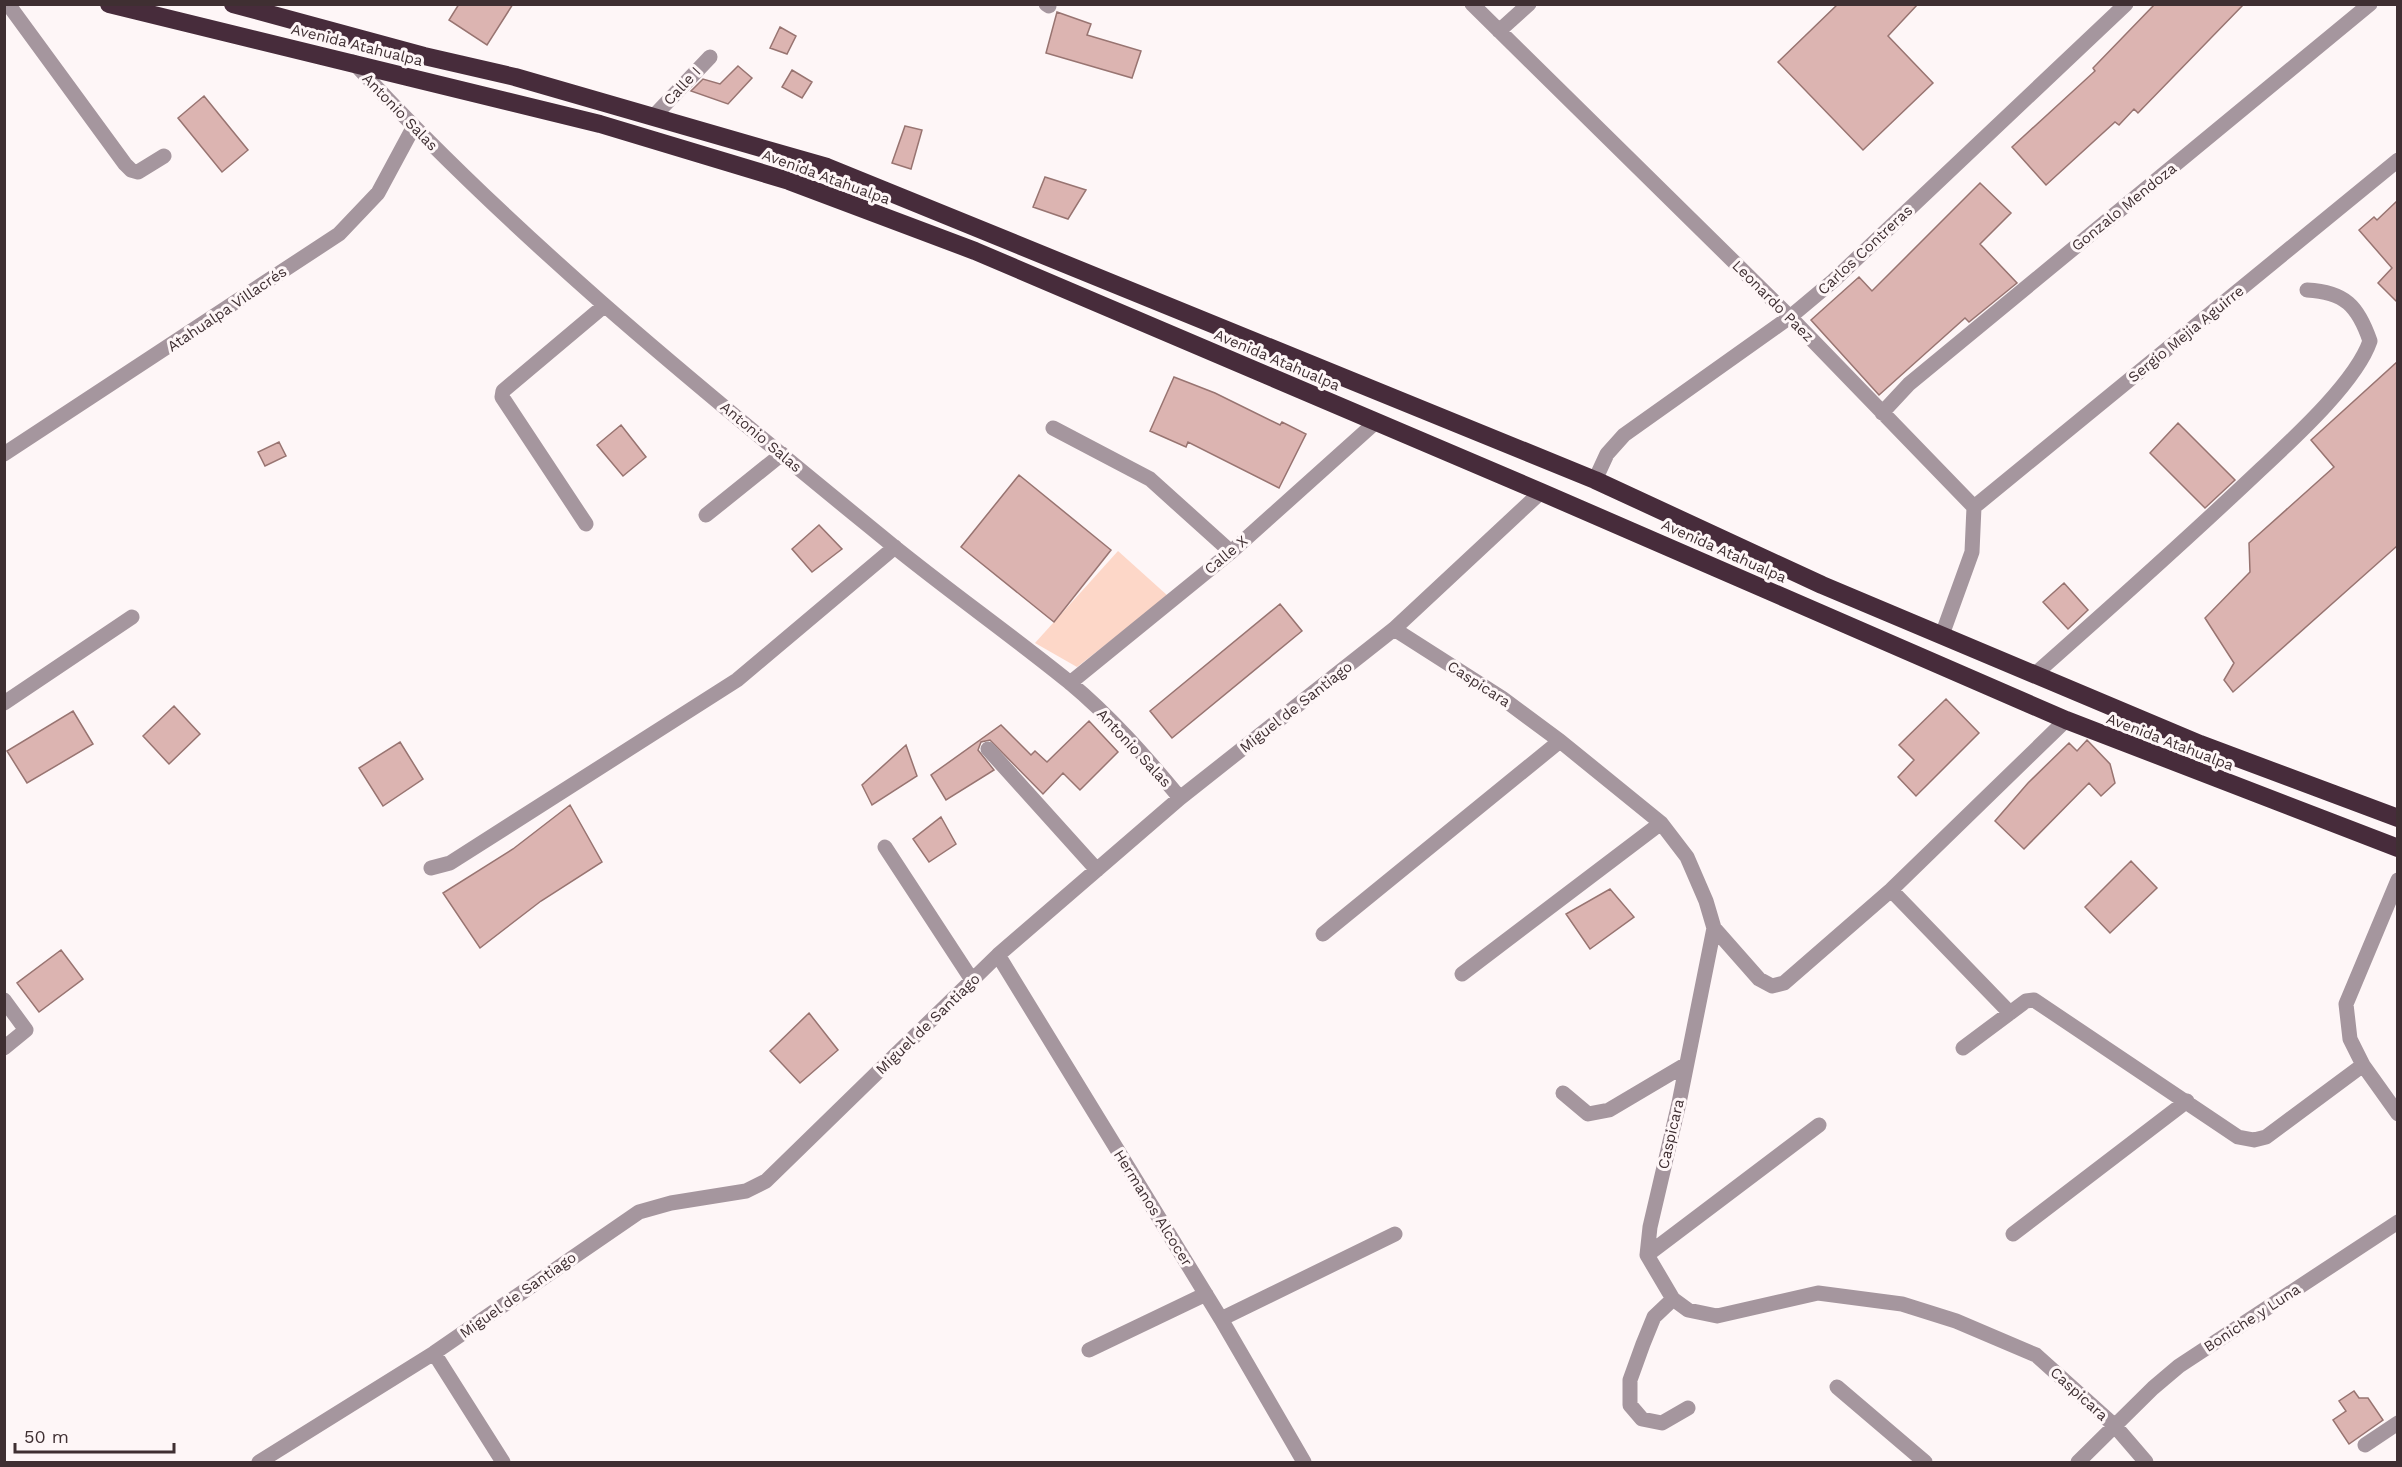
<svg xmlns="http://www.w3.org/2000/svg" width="2402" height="1467" font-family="'Work Sans',sans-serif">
  <rect width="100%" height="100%" fill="#fef6f7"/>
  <!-- green -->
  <path fill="#fdd7c8" d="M1118,551L1168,596L1077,667L1035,643Z"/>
  <!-- building -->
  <path fill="#dcb4b1" stroke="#987471" stroke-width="1.5" d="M459,4H513L487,45L449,20Z
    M1838,4H1918L1888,36L1933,83L1863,150L1778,62Z
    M2155,4H2244L2138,113L2134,109L2119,125L2115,122L2046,185L2012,147L2095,71L2093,68Z
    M1057,12L1091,24L1087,35L1141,51L1132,78L1046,53Z
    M780,27L796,36L787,54L770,48Z
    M738,66L752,78L728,104L691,91L703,79L720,84Z
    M792,70L812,82L802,98L782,87Z
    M204,96L248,150L222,172L178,118Z
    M905,126L922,130L911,169L892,163Z
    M1045,177L1086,190L1068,219L1033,207Z
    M1980,183L2011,213L1980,244L2017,283L1969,322L1965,318L1879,395L1811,320L1859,277L1872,291Z
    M2397,201V302L2378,283L2392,268L2359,230L2374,217L2377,220Z
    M2397,362V546L2233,692L2224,680L2234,663L2205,618L2250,572L2249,543L2334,467L2311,440Z
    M1174,377L1215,393L1280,425L1282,422L1306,434L1279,488L1188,442L1186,447L1150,431Z
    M2178,423L2235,480L2205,508L2150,453Z
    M621,425L646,457L623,476L597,445Z
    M279,442L286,456L265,466L258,452Z
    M1019,475L1111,550L1054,622L961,547Z
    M819,525L842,549L812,572L792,549Z
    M2064,583L2088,610L2068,629L2043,602Z
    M1280,604L1302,631L1172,738L1150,711Z
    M1946,699L1979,733L1916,796L1898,777L1914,760L1899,745Z
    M174,706L200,734L169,764L143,736Z
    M73,711L93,744L27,783L7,751Z
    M1089,721L1118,752L1080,790L1063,773L1043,794L990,740L981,742L978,750L994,770L946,800L931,775L1001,725L1031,755L1035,751L1047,762Z
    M2087,740L2110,764L2115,783L2101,796L2089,783L2024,849L1995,821L2028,783L2069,743L2077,751Z
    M400,742L423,779L383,806L359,768Z
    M906,745L917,776L872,805L862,785Z
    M570,805L602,862L541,901L480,948L443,893L513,849Z
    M941,817L956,844L929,862L913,839Z
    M2131,861L2157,888L2110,933L2085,907Z
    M1610,889L1634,917L1590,949L1566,914Z
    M61,950L83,979L39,1012L17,983Z
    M809,1013L838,1050L800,1083L770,1051Z
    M2354,1391L2359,1398H2368L2383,1420L2349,1444L2333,1420L2346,1411L2339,1401Z"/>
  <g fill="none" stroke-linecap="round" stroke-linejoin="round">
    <!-- minor -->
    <path stroke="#a5969e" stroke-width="15" d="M8,4L125,164L131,170L138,172L164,156
      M1046,4L1049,6
      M1472,4L1790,317L1974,507L1972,552L1942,635
      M1499,31L1529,4
      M353,62C516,240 706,393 892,545C950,592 1011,635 1069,682C1110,716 1146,757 1180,798
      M654,116L710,57
      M1882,413L1909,384L2370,4
      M1053,428L1150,479L1231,552
      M4,454L339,234L378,193L413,128
      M1595,480L1607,454L1624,435L1790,317L1833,281L2126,4
      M1974,507L2398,160
      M706,515L782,454
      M586,524L502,397L503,391L604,306
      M1394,629L1502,698L1560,741L1661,823L1687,857L1706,901L1714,928L1679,1103L1650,1227L1647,1255L1673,1299L1688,1310L1717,1316L1818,1293L1902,1304L1956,1321L2036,1355L2115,1426L2146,1462
      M2035,674C2111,607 2187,539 2261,469C2293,439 2356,382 2370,341C2358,306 2345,292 2307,290
      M1070,683L1231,552L1377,421
      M4,703L132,617
      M988,749L1097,870
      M885,847L972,980
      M431,868L450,863L737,680L895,547
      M2398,880L2346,1004L2350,1039L2363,1065L2398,1114
      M1891,890L2010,1013
      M1714,928L1759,979L1772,986L1784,983L1891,890L2066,720
      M1323,934L1560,741
      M998,955L1221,1319L1304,1462
      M1462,974L1661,823
      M4,1000L26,1030L4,1048
      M1963,1048L2026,1001L2034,1000L2238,1137L2254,1140L2266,1137L2363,1065
      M1563,1093L1588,1114L1609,1110L1685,1065
      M2013,1234L2187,1101
      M1647,1255L1819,1125
      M1673,1299L1654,1317L1643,1344L1630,1380V1405L1642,1419L1662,1423L1688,1408
      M1221,1319L1395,1234
      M1089,1350L1206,1294
      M434,1353L503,1462
      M1837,1387L1925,1462
      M2365,1445L2398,1423
      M259,1462L434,1353L639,1212L671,1203L746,1191L766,1181L998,955L1180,798L1394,629L1541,492
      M2078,1462L2153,1388L2179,1366L2398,1222"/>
    <!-- highway -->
    <path stroke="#472c3b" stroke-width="18" d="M109,4L600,124L789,181L975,251L1541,492L2066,720L2398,848
      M233,4L424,56L515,77L827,167L1595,480L1822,585L2200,744L2398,818"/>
  </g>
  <g text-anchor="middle" stroke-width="6" stroke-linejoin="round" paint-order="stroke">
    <!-- street labels -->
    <g font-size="15" fill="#3f2f32" stroke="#fef6f7">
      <text transform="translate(357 45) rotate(14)" y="5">Avenida Atahualpa</text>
      <text transform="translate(682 86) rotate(-47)" y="5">Calle I</text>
      <text transform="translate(400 112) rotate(46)" y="5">Antonio Salas</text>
      <text transform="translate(826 177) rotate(20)" y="5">Avenida Atahualpa</text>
      <text transform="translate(2124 207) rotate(-39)" y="5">Gonzalo Mendoza</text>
      <text transform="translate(1865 250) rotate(-43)" y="5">Carlos Contreras</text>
      <text transform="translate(1773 301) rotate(45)" y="5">Leonardo Paez</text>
      <text transform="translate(227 309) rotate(-34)" y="5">Atahualpa Villacrés</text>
      <text transform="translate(2186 334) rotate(-39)" y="5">Sergio Mejia Aguirre</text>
      <text transform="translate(1277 360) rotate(23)" y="5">Avenida Atahualpa</text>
      <text transform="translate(761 437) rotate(40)" y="5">Antonio Salas</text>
      <text transform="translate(1724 551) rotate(24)" y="5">Avenida Atahualpa</text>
      <text transform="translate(1226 555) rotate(-40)" y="5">Calle X</text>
      <text transform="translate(1479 684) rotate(33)" y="5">Caspicara</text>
      <text transform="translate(1296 707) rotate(-38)" y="5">Miguel de Santiago</text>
      <text transform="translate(2170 742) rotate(21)" y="5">Avenida Atahualpa</text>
      <text transform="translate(1134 748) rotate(47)" y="5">Antonio Salas</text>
      <text transform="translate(928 1024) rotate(-44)" y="5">Miguel de Santiago</text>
      <text transform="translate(1671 1134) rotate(-77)" y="5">Caspicara</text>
      <text transform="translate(1153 1208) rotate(58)" y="5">Hermanos Alcocer</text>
      <text transform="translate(518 1295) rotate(-35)" y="5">Miguel de Santiago</text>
      <text transform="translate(2252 1318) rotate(-33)" y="5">Boniche y Luna</text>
      <text transform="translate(2079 1394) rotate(42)" y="5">Caspicara</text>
    </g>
  </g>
  <!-- border -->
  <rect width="2402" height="1467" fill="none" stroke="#3f2f32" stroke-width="12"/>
  <!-- scale -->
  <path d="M15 1443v9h159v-9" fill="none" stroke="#3f2f32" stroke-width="3"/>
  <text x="24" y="1443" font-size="18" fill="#3f2f32" stroke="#fef6f7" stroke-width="4.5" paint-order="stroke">50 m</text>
</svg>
